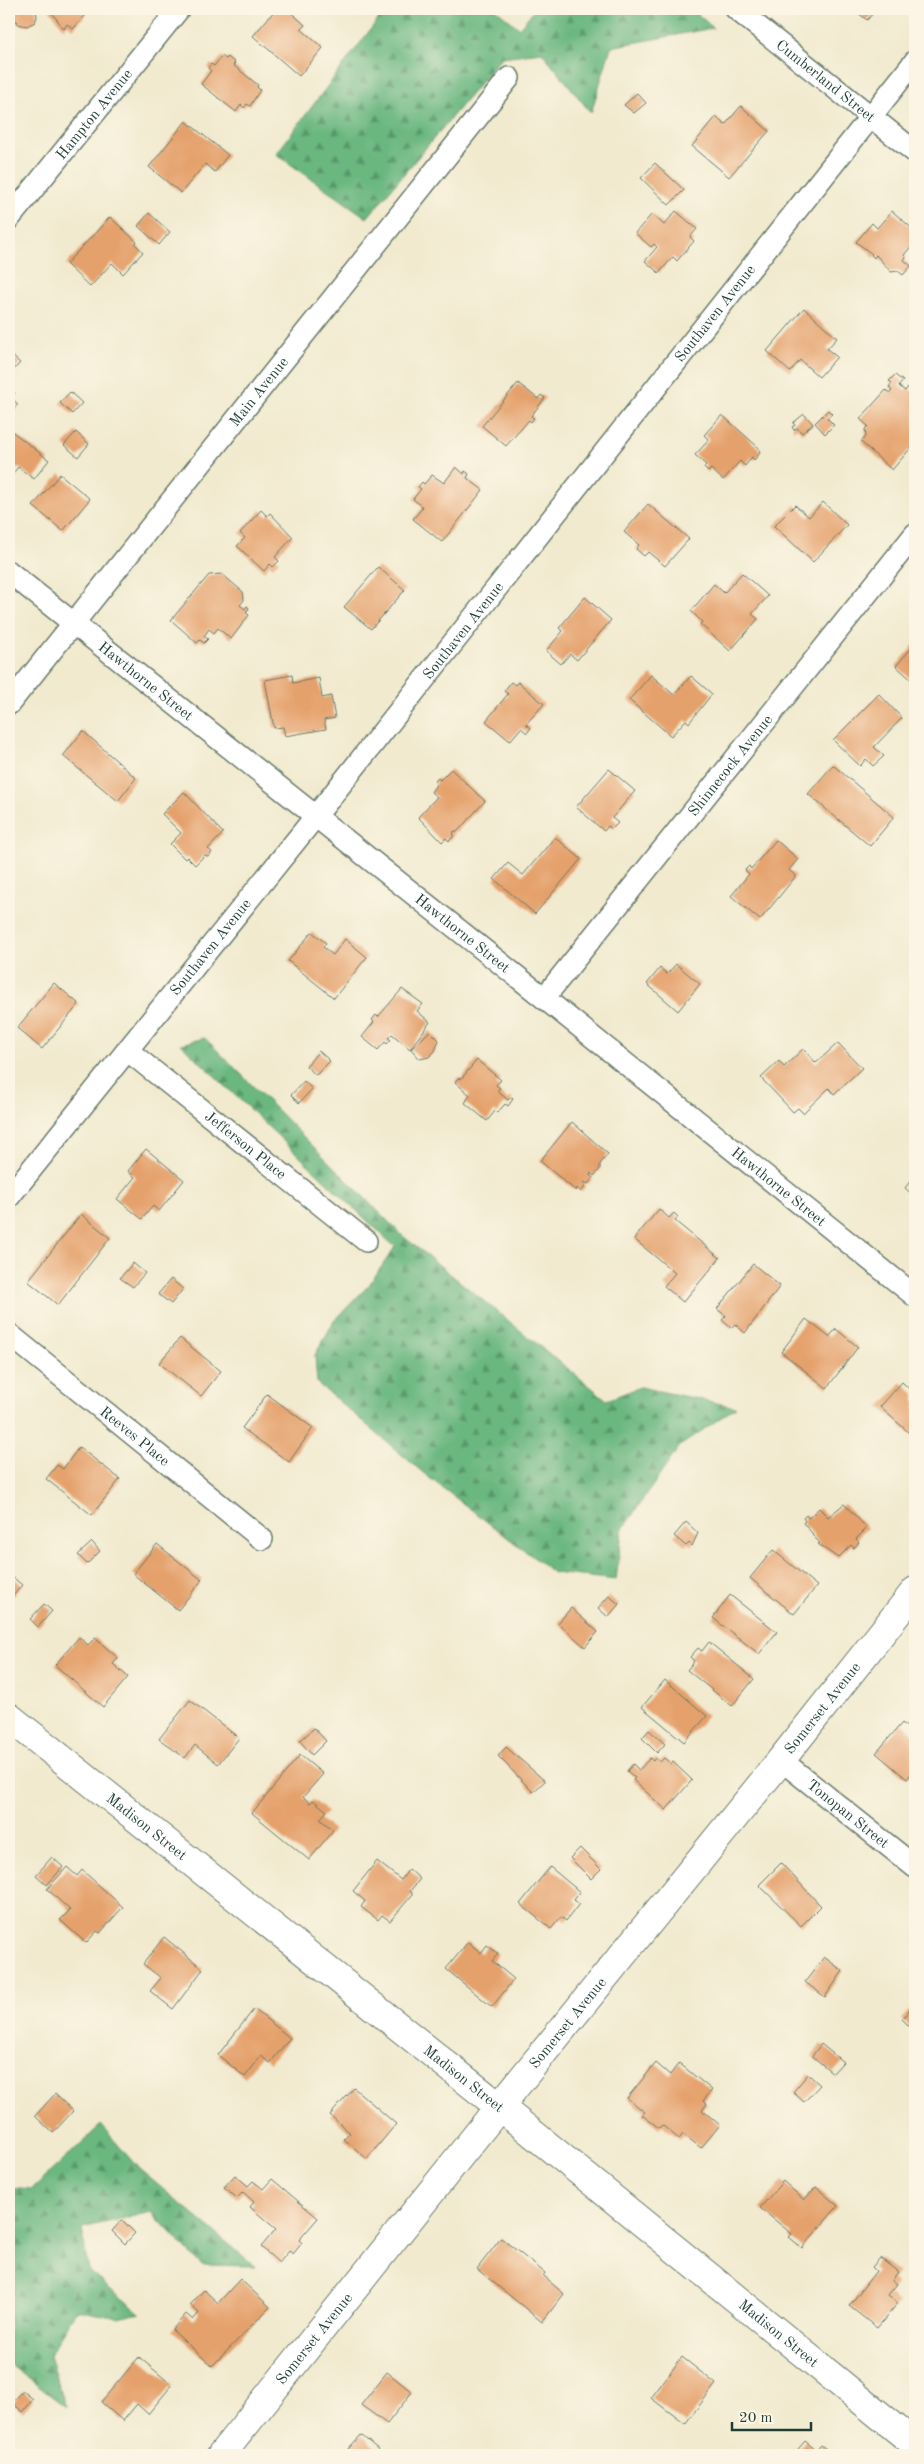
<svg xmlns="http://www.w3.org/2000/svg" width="924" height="2464" font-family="'Old Standard TT',serif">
  <defs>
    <pattern id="forest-firs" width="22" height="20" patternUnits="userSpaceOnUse" patternTransform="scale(1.25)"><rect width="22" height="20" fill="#6bb780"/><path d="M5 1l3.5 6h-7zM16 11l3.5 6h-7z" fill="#57966a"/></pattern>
  </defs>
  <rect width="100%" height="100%" fill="#fcf5e5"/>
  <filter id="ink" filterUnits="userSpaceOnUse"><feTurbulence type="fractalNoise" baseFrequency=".02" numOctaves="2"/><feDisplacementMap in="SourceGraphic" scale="10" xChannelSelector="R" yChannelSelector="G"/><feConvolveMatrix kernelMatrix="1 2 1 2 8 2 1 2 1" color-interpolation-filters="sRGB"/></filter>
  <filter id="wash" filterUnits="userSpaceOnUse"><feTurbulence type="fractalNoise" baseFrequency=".0096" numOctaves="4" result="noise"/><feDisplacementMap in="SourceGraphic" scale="20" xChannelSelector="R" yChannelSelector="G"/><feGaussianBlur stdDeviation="1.12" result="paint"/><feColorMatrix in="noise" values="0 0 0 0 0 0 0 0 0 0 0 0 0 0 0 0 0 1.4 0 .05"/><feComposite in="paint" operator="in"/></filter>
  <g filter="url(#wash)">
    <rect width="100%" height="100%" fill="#f1eacf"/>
    <!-- forest -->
    <path fill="url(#forest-firs)" stroke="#457a5a" d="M386,9H496L519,28L535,9H692L713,28L611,47L591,113L542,52L502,57L367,218L276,154Z
      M205,1038L404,1237L607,1400L640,1387L736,1407L680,1446L622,1530L616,1580L554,1573L427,1476L317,1383L315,1355L334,1321L369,1285L395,1247L181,1044Z
      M101,2125L139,2169L255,2266L201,2265L151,2212L82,2228L88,2270L140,2313L118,2318L76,2310L49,2356L66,2407L9,2364V2187L32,2189Z"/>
    <g id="blocks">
      <!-- building -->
      <path fill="#e5a16c" d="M15,9H36L37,17L35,22L27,26L18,24L13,16Z
        M49,9H91L73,29L67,24L64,29Z
        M276,9H287L305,25L301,29L323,48L299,76L253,36Z
        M853,9H877L867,20Z
        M222,56L226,59L228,57L235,63L233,65L258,85L257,87L260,90L250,106L247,104L244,108L241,105L236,112L201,84L211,71L208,68L211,64L214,66Z
        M637,93L646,103L634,113L624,105Z
        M741,106L769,131L729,177L692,146L716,117L725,125Z
        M186,121L228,155L215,172L205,164L181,193L149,167Z
        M655,163L684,190L669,205L641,178Z
        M676,211L697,229L690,237L694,241L677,261L673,257L659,273L645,261L657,247L654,244L651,247L635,233L652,214L664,225Z
        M892,211L915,231V242L904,255L906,257L904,260L911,266L903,275L898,271L891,272L876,255L874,258L871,255L872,254L856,242L872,223L877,228Z
        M149,213L170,232L159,245L138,226Z
        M110,217L137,242L135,244L143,252L123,274L112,263L90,287L66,264Z
        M804,308L837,338L827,349L837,357L819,377L800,360L790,372L767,351Z
        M9,353L20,363L9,375Z
        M895,375L903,381L899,386L905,391L908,387L915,394V443L892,470L861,442L866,436L865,429L868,426L860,419L886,390L890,393L892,391L889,387L892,383L889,381Z
        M518,383L538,399L541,395L545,398L531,416L534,418L531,422L529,420L506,446L482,426Z
        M9,388L15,393L11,398L18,404L14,409L10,406L9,408Z
        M70,392L82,403L72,414L60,403Z
        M828,410L832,414L827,418L834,425L825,434L815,423Z
        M804,414L813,424L802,433L797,428L794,430L792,427L795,425L793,423Z
        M722,415L759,448L760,453L754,460L752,457L745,466L740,461L723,480L711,469L708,472L704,468L706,465L695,455L709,440L704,435Z
        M9,429L49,460L34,479L18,467L9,479Z
        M76,432L89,444L78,457L64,445Z
        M456,467L464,474L465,471L469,474L467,478L483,490L442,542L413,519L423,507L413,499L421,489L418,487L422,482L424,484L432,475L444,483Z
        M60,474L90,499L63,531L33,506Z
        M823,502L847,525L813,562L774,526L795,505L809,517Z
        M648,504L689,539L665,566L648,552L644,556L636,549L639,545L624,532Z
        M261,510L267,516L270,513L293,537L275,557L279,561L273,567L270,564L264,571L237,546L245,538L240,533Z
        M378,567L405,590L371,629L344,607Z
        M742,573L768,596L752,614L758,619L730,651L700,624L702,622L691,611L714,584L724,593Z
        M222,574L243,592L244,600L240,605L245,609L247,606L249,608L246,613L249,615L231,639L218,628L214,633L209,629L204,636L208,639L204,643L200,640L197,643L171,620L209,575Z
        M585,597L611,620L577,660L570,654L561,664L546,651L563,631L559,628Z
        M915,644V683L896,666Z
        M292,675L293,683L319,678L322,698L331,696L335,718L324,720L326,729L285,736L283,727L274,728L265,680Z
        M651,675L674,695L691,676L712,694L689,723L686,720L671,736L629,700Z
        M511,682L515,685L518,682L544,704L526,724L531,728L527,733L521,728L510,741L486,721L508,694L504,691Z
        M879,694L902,718L874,747L884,756L873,766L866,759L860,766L833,740Z
        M83,731L136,778L118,801L63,756Z
        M833,765L894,817L870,846L808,794Z
        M451,769L485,801L457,832L454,831L453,837L449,841L446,838L442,842L418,817L437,797L431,792L436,785L435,781L438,778L440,780Z
        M609,769L635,791L612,818L618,823L612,829L608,826L604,831L576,807Z
        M184,792L223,833L208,849L212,852L208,857L205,855L195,865L187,857L185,859L170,844L181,833L162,814Z
        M555,837L581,859L535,914L494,879L508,863L523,875Z
        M776,840L798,859L789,870L796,876L760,920L731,896L749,874L745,870L749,866L751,869Z
        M312,932L326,943L323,947L333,955L345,939L367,957L334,998L288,961Z
        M676,964L700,984L678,1011L647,984L660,968L667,974Z
        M54,983L79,1004L42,1049L17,1028Z
        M402,989L423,1004L417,1011L430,1022L410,1049L392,1034L388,1038L391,1040L387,1044L385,1042L378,1050L362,1037L374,1022L372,1020L376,1015L378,1017Z
        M430,1031L439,1040L435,1051L429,1057L420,1059L411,1049Z
        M838,1043L862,1068L834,1094L829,1088L803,1113L798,1108L793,1112L761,1078L779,1061L784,1067L803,1049L816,1063Z
        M319,1051L330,1061L316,1075L306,1066Z
        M477,1060L501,1080L496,1085L500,1088L497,1091L508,1100L511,1097L513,1099L508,1106L505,1104L497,1113L495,1111L487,1121L465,1103L470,1095L455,1082L459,1077L461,1079Z
        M304,1081L312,1089L299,1103L291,1095Z
        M572,1122L608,1154L600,1164V1169L594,1176L591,1173L590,1175L593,1178L588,1184L584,1182L585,1187L581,1192L577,1188L576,1191L540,1161Z
        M146,1149L184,1180L159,1211L153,1206L142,1219L117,1199L135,1177L128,1171Z
        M915,1175V1197L905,1188Z
        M659,1209L669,1218L674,1213L678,1217L675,1221L720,1258L683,1302L664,1286L675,1273L634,1239Z
        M81,1214L110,1238L58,1305L28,1281Z
        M133,1263L145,1273L133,1287L120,1278Z
        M753,1264L780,1286L745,1333L735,1324L731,1328L722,1320L726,1316L717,1309Z
        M171,1279L183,1289L171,1304L158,1294Z
        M806,1319L829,1337L836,1329L858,1347L827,1388L781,1352Z
        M180,1338L221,1371L201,1396L159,1363Z
        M902,1382L915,1394V1442L913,1440L915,1438L880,1407Z
        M267,1394L313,1428L289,1462L242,1428Z
        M79,1447L120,1479L92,1515L46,1479L57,1465L63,1469Z
        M844,1504L867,1528L856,1539L859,1542L854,1548L851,1545L838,1558L818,1544L820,1543L812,1535L813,1534L803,1523L805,1521L803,1518L806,1515L809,1518L819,1508L828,1517Z
        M686,1522L698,1533L692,1546L689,1543L686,1546L674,1536Z
        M92,1542L100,1551L87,1564L78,1555Z
        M157,1544L202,1580L178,1610L133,1574Z
        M773,1550L817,1586L794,1614L750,1578Z
        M9,1574L22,1585L9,1601Z
        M730,1595L777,1632L759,1654L713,1618Z
        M609,1596L619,1604L608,1617L598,1608Z
        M44,1604L52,1611L38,1627L30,1619Z
        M571,1608L598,1632L585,1647L558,1623Z
        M79,1637L88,1645L95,1638L118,1658L113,1664L128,1677L103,1707L55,1665Z
        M709,1642L754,1679L732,1706L687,1670L694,1661L690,1657L698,1648L702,1651Z
        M665,1680L707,1716L684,1742L642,1707Z
        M190,1700L239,1738L218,1764L195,1745L185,1758L159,1739Z
        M902,1723L915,1734V1769L907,1779L876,1753Z
        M314,1728L326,1741L312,1755L300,1741Z
        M649,1730L665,1744L657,1753L642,1738Z
        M506,1747L545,1781L533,1792L498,1756Z
        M300,1755L323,1774L303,1797L310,1803L313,1800L327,1811L320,1819L333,1830L309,1860L252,1813Z
        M650,1758L653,1761L655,1758L660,1762L664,1758L671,1764L673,1762L692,1780L666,1810L633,1780L635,1778L627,1771L633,1764L639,1770Z
        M580,1848L601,1869L591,1879L570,1858Z
        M52,1857L63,1867L47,1885L36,1875Z
        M377,1861L401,1880L409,1869L420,1879L410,1891L413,1894L390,1921L382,1915L378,1920L361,1907L365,1901L353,1891Z
        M781,1863L821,1906L801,1926L759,1885Z
        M67,1867L77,1876L82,1870L123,1907L100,1933L97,1931L86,1943L60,1920L70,1910L47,1889Z
        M550,1867L580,1892L574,1900L579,1904L566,1921L561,1917L551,1929L520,1904Z
        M164,1937L203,1969L173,2009L150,1991L161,1978L143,1964Z
        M468,1942L481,1953L487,1945L498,1954L492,1961L514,1979L492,2007L446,1969Z
        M824,1957L843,1971L825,1997L805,1982Z
        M915,2003V2032L902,2019Z
        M254,2009L290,2038L270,2063L261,2056L245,2077L218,2055Z
        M821,2044L843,2062L833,2073L812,2056Z
        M656,2063L670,2075L679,2063L712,2090L703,2101L707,2104L702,2110L720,2125L701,2148L683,2134L679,2139L662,2125L659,2128L642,2115L645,2112L627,2098Z
        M808,2074L820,2085L804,2102L793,2092Z
        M354,2088L396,2124L367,2159L344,2139L350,2133L330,2115Z
        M55,2094L73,2111L53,2133L35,2116Z
        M235,2175L248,2186L253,2181L263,2189L272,2179L318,2218L299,2240L302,2243L293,2254L289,2251L279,2263L261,2247L276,2229L250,2207L254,2202L243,2192L237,2198L224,2187Z
        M783,2181L804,2200L816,2187L838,2206L802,2248L789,2237L792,2234L760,2208Z
        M122,2220L135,2233L125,2244L112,2231Z
        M501,2238L545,2273L543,2276L564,2294L542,2322L477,2269Z
        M880,2258L898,2272L892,2280L897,2284L888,2295L898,2303L877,2328L849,2306L876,2271L872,2267Z
        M240,2279L270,2307L212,2366L172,2330L186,2314L193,2320L199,2313L190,2305L204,2290L218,2303Z
        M139,2357L172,2385L148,2414L137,2404L123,2421L101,2402Z
        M682,2357L716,2384L685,2424L651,2398Z
        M387,2372L412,2392L387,2424L361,2405Z
        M23,2391L33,2399L23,2412L12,2403Z
        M361,2435L380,2451L376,2455H355L348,2449Z
        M805,2441L816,2450L821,2445L834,2455H793Z"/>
    </g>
  </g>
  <g filter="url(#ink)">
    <use href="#blocks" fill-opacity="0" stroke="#687a6a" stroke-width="1"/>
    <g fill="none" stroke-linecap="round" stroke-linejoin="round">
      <!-- minor casing -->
      <g stroke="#687a6a" stroke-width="24">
        <g id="minor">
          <path id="s1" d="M736,9L915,152"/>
          <path id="s2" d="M9,219L179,9"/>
          <path id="s3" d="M9,572L544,998L915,1296"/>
          <path id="s4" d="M9,704L509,78"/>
          <path id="s5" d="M544,998L915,534"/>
          <path id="s6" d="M127,1050L366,1241"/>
          <path id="s7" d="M9,1197L315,817L915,61"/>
          <path id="s8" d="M9,1334L262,1539"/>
          <path id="s9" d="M781,1760L915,1867"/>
        </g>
      </g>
      <!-- tertiary casing -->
      <g stroke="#687a6a" stroke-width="30">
        <g id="tertiary">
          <path id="s10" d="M9,1717L521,2124L915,2444"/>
          <path id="s11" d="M221,2455L499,2107L781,1760L915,1591"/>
        </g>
      </g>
      <!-- minor -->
      <use href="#minor" stroke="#fff" stroke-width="21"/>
      <!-- tertiary -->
      <use href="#tertiary" stroke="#fff" stroke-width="28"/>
    </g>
  </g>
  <g text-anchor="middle" stroke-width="4" stroke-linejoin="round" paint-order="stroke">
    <!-- street labels -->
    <g font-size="15" fill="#1f3d34" stroke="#fcf5e5">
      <text dy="5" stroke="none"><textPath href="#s1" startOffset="115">Cumberland Street</textPath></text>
      <text dy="5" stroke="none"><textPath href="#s2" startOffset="135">Hampton Avenue</textPath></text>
      <text dy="5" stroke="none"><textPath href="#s7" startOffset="1131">Southaven Avenue</textPath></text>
      <text dy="5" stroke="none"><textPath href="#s4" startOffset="400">Main Avenue</textPath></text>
      <text dy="5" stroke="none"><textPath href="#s7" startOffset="726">Southaven Avenue</textPath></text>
      <text dy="5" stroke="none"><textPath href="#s3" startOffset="175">Hawthorne Street</textPath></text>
      <text dy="5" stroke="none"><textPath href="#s5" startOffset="298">Shinnecock Avenue</textPath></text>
      <text dy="5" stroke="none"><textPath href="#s3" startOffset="580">Hawthorne Street</textPath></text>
      <text dy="5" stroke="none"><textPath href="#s7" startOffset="321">Southaven Avenue</textPath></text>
      <text dy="5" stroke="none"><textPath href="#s6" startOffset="152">Jefferson Place</textPath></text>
      <text dy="5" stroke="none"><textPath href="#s3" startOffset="985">Hawthorne Street</textPath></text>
      <text dy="5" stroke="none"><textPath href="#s8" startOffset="162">Reeves Place</textPath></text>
      <text dy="5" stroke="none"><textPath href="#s11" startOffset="959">Somerset Avenue</textPath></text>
      <text dy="5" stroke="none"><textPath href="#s9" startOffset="86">Tonopan Street</textPath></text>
      <text dy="5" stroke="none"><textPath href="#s10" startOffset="176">Madison Street</textPath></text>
      <text dy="5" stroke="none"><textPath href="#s11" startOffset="554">Somerset Avenue</textPath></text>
      <text dy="5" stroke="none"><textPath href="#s10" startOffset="581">Madison Street</textPath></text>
      <text dy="5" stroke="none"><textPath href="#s10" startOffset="986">Madison Street</textPath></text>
      <text dy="5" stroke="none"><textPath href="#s11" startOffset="149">Somerset Avenue</textPath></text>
    </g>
  </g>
  <!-- margin -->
  <rect width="924" height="2464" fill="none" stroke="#fcf5e5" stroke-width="30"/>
  <!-- scale -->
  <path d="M732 2422v8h79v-8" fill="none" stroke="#1f3d34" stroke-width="2.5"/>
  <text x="739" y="2422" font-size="15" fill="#1f3d34" stroke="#fcf5e5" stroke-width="4" paint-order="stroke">20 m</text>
</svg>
